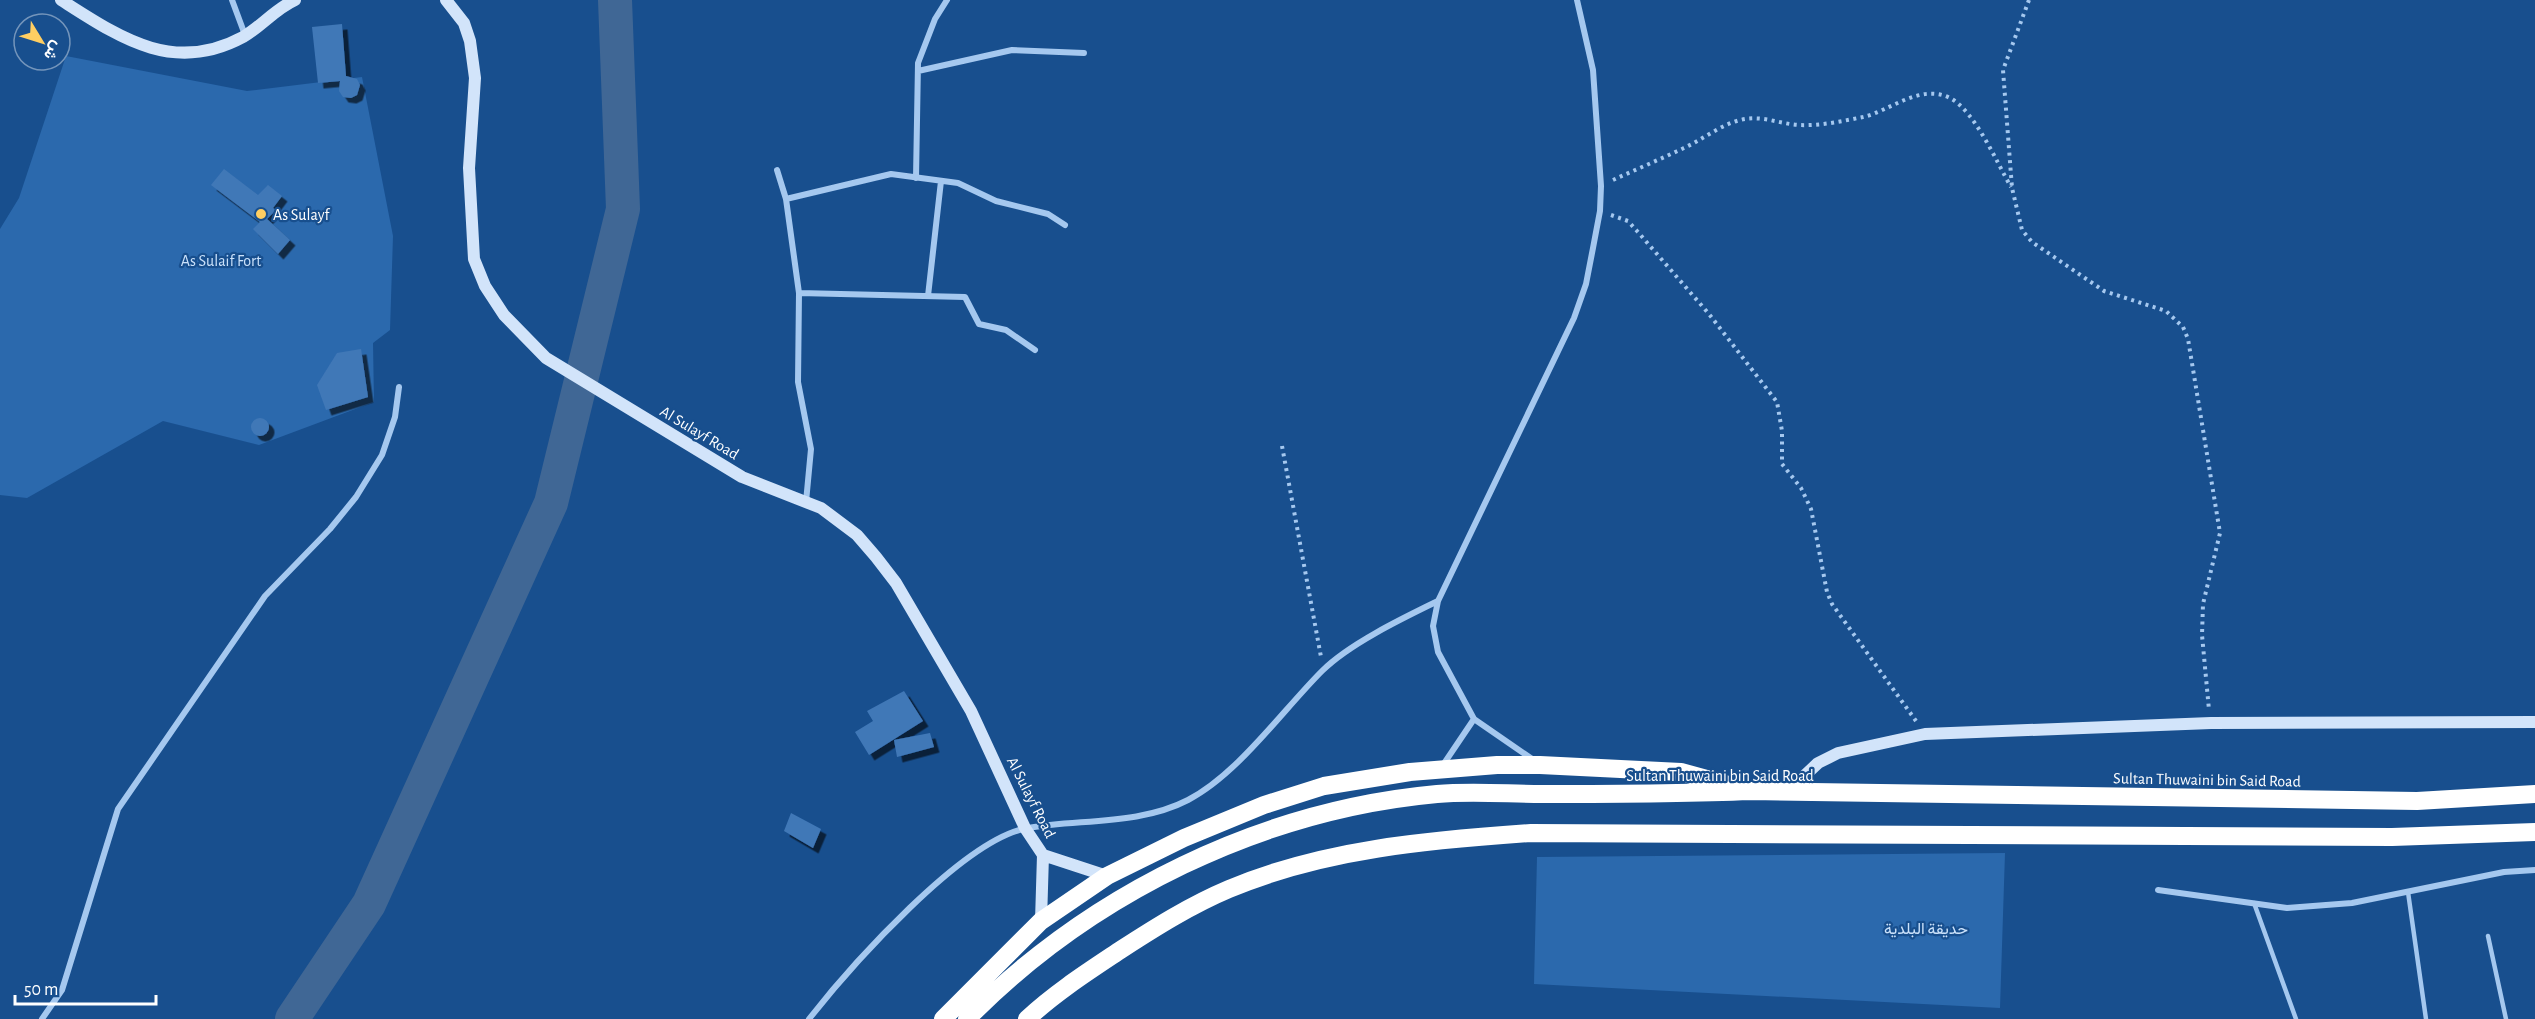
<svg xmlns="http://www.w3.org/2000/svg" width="2535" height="1019" font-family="'Alegreya Sans',Vazirmatn,sans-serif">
  <defs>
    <filter id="shadow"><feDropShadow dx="5.5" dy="5.5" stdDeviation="0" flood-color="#0009"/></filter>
  </defs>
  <rect width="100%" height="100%" fill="#184f8e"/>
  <!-- green -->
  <path fill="#2b69ad" d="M66,56L247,91L362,77L393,236L390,330L373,343L374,402L259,445L163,421L27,498L0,495V229L19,198Z
    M2005,853L2000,1008L1534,984L1537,857Z"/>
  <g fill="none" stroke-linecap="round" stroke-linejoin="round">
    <!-- river -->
    <path stroke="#406795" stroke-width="34" d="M292,1019L369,904L551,503L623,209L615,0"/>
  </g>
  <!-- building -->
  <path fill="#4178b7" filter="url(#shadow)" d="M342,24L346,76L357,79L360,85L357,95L351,98L343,97L339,91L340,81L318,83L312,27Z
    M224,169L258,195L268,185L282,196L273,208L276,210L267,219L290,240L278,254L253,229L260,222L211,185Z
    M361,349L368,397L326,410L317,385L337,353Z
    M251 427a9 9 0 1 1 18 0a9 9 0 1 1-18 0Z
    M904,691L923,721L869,755L855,732L873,721L867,711Z
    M930,733L934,747L897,757L894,740Z
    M791,813L821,829L813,848L784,831Z"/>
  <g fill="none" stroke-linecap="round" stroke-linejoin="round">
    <!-- path -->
    <path stroke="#a5c8ef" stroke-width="4" stroke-dasharray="3 4.5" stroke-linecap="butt" d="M2029,0L2003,70L2012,188L2022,230L2032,242L2104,291L2166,311L2183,327L2188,339L2220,533L2203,604L2202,635L2209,710
      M1613,180C1639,168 1666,157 1692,144C1709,135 1726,122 1745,119C1764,116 1781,124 1799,125C1820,126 1843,121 1863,117C1890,111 1920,83 1950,98C1975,111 1997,163 2011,187
      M1611,215L1628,221L1637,231L1709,314L1777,402L1782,431V464L1801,488L1811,509L1827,592L1832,604L1916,721
      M1282,446L1321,657"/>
    <!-- lane -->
    <path stroke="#a5c8ef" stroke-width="4.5" d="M2408,892L2426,1019
      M2254,903L2296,1019
      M2488,936L2506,1019"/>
    <!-- street -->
    <path stroke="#a5c8ef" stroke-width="6" d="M232,0L245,35
      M918,71L1012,50L1084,53
      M777,170L786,199L799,293L798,382L811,449L806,502
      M916,178L918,63L935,19L947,0
      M786,199L891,174L958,183L996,201L1048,214L1065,225
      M799,293L965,297L979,324L1006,330L1035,350
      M928,296L941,181
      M1535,761L1474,719L1438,652L1433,626L1438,601L1574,318L1586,284L1593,248L1600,211L1601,186L1593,70L1577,0
      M1443,765L1474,719
      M2158,890L2287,908L2352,903L2504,872L2535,870
      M42,1019L62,990L118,809L265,596L330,529L356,497L382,455L395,417L399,387
      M809,1019C850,967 964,838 1028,828C1080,819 1140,825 1188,800C1238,774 1282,711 1322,671C1349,644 1403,618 1438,601"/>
    <!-- secondary -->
    <path stroke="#d2e4fa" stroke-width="12" d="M61,0C119,37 173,75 243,37C262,26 275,9 295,0
      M446,0L464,23L470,41L475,78L469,168L474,259L485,286L504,315L546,358L742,477L821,508L857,535L876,557L896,583L971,711L1025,828L1043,855L1041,921
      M1786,793L1818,763L1838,753L1925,734L2211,723L2535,722
      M1043,855L1107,876"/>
    <!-- highway -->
    <path stroke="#fff" stroke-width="18" d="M943,1019L1041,921L1107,876L1184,838L1264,805L1324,786L1410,772L1497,765H1540L1681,772L1732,786
      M967,1019C1091,893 1262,810 1437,794C1472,791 1508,794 1542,794C1612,794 1681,794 1751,791L2417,801L2535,794
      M1027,1019C1056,992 1089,971 1122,949C1156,927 1191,905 1229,889C1324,849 1430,840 1531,833L2392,837L2535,832"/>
  </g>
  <!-- markers -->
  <circle fill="#ffce62" stroke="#184f8e" stroke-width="2" cx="261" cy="214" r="6"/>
  <g text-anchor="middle" stroke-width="4.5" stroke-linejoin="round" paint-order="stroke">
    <!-- poi labels -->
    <g font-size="16" fill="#fff" stroke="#184f8e" text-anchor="start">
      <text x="273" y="220">As Sulayf</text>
    </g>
    <!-- park labels -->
    <g font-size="16" fill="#cbe2fb" stroke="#184f8e">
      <text x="221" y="266">As Sulaif Fort</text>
      <text x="1926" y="934">حديقة البلدية</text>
    </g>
    <!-- street labels -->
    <g font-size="16" fill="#fff" stroke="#184f8e">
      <text transform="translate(700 432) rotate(31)" y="6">Al Sulayf Road</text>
      <text x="1720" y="781">Sultan Thuwaini bin Said Road</text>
      <text transform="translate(2207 779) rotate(1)" y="6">Sultan Thuwaini bin Said Road</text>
      <text transform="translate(1032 797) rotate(63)" y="6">Al Sulayf Road</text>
    </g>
  </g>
  <!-- north arrow -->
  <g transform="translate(42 42) rotate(128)"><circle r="28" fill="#184f8e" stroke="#7495bb" stroke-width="1.5"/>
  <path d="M0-4.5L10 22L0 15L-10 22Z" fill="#ffce62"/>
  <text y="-9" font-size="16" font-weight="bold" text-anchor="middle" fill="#ffffff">ش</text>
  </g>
  <!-- scale -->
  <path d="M15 995v9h141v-9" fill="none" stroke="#ffffff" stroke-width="3"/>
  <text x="24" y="995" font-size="18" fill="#ffffff" stroke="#184f8e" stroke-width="4.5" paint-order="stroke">50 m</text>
</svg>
